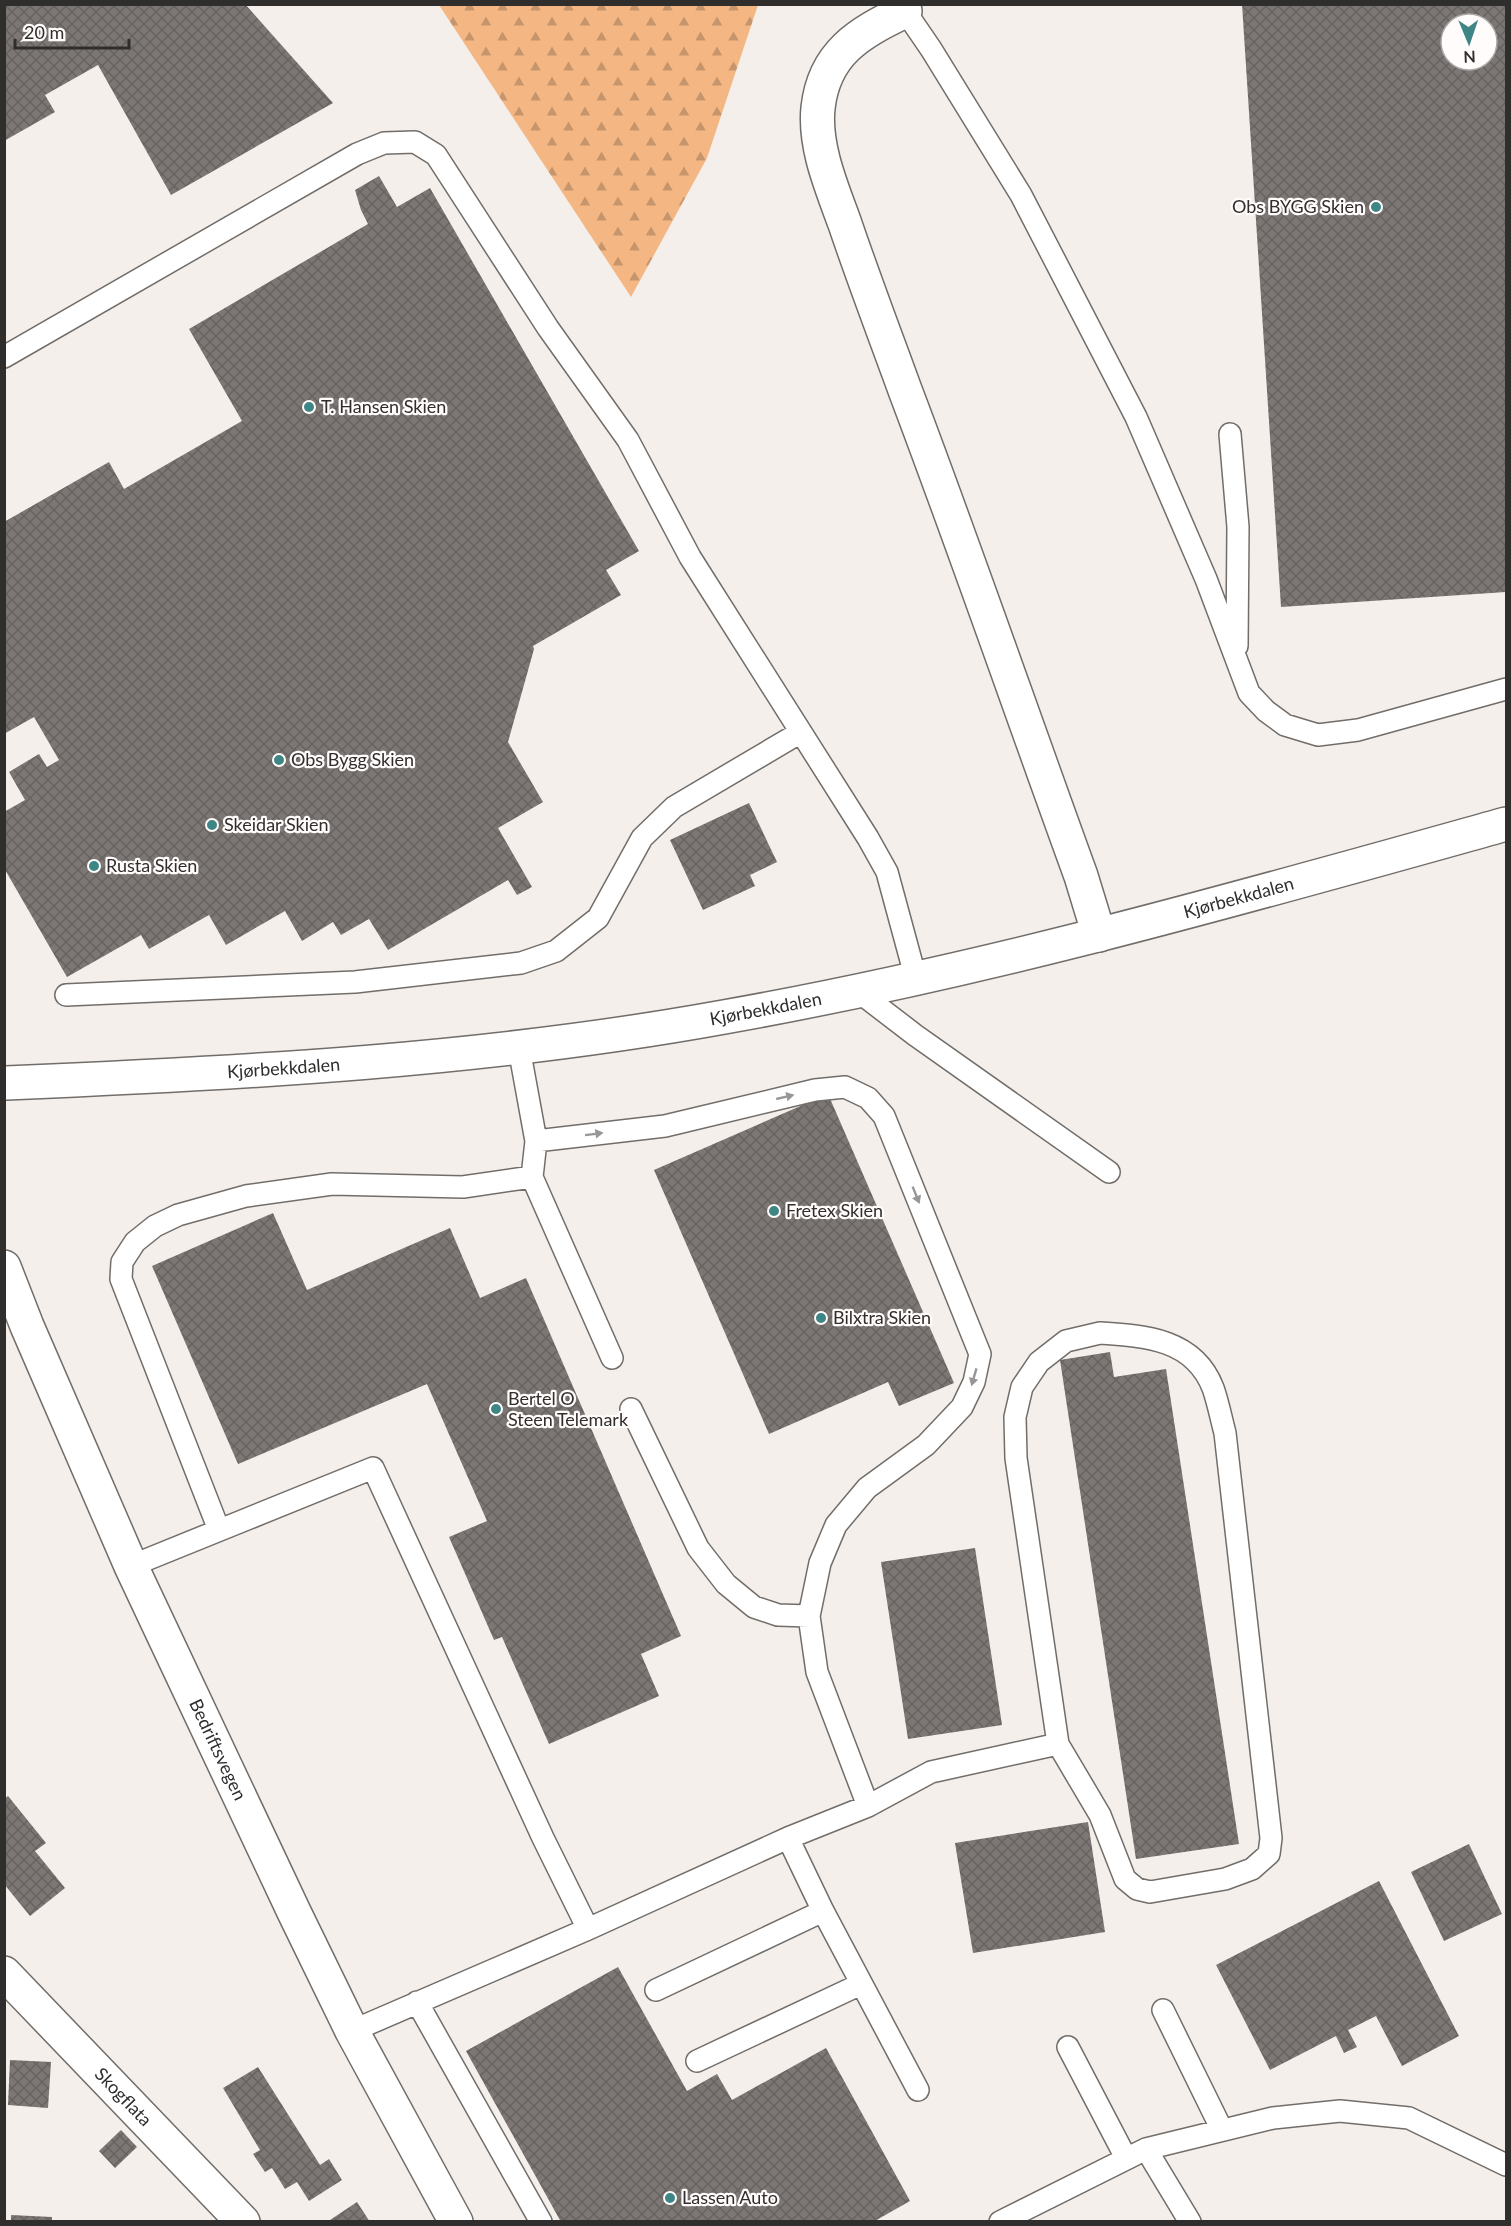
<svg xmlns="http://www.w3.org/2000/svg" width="1511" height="2226" font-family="Lato,sans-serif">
  <defs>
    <pattern id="forest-firs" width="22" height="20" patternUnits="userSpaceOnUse" patternTransform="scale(1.5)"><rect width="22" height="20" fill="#f4b784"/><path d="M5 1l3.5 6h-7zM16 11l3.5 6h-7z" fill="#c6956c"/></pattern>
    <pattern id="building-cross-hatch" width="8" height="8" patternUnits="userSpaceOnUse" patternTransform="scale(1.5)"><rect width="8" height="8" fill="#7c7774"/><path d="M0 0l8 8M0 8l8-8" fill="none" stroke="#666260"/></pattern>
  </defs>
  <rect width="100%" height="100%" fill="#f4efea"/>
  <!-- forest -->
  <path fill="url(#forest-firs)" d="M439,5H758L707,158L631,297Z"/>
  <!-- building -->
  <path fill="url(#building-cross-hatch)" fill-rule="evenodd" d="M4,4H245L333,103L171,195L98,65L45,95L55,112L4,141Z
    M1242,4H1506V592L1281,607ZM1451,24H1487V60H1451Z
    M379,176L397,207L430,188L639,551L606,570L621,595L533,646L534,649L508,742L543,802L498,828L532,887L517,895L508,880L388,950L369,919L341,935L333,922L302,941L285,911L226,945L209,915L149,949L141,935L67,977L4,868V812L25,800L9,772L39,754L47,767L59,760L34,717L4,734V522L109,462L124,489L242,421L189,329L368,224L361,210L355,190Z
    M749,803L777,862L750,875L755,886L703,910L670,840Z
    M828,1094L954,1383L899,1406L888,1382L769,1434L654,1170Z
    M273,1213L307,1290L450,1228L480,1298L526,1278L681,1636L641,1654L659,1696L549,1744L502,1637L494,1640L449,1537L487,1521L427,1384L238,1464L152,1266Z
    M1110,1352L1114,1377L1166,1369L1239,1844L1136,1859L1060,1360Z
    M975,1548L1002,1725L908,1739L881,1562Z
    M8,1796L46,1843L35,1851L65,1888L30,1916L4,1884V1799Z
    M1088,1822L1105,1932L973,1953L955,1843Z
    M1469,1844L1502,1914L1444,1941L1411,1872Z
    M1379,1881L1459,2036L1402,2066L1376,2016L1348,2030L1357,2047L1344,2053L1336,2036L1270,2070L1216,1965Z
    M618,1967L687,2091L717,2074L732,2100L826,2048L910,2201L873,2222H561L466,2051Z
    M10,2060L51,2062L48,2108L8,2105Z
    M258,2067L320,2165L329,2159L342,2180L309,2201L297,2182L285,2189L272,2168L265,2172L253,2154L260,2150L223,2088Z
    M121,2130L137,2147L115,2168L99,2151Z
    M357,2202L370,2222H327Z
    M11,2215L52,2217V2222H11Z"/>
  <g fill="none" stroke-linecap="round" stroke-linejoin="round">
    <!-- lane casing -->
    <g stroke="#726d69" stroke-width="24">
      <path id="lane" d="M906,4L905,11L931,49L1021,195L1136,417L1206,579L1249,693L1266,711L1285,725L1318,735L1358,730L1506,689
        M4,357L357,154L384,143L415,142L436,155L548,328L628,440L690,557L868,838L887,872L916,979
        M1230,434L1238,527L1237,646
        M859,992L915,1035L1109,1172
        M66,995L355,982L521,963L556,951L598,918L642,838L674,807L801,732
        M519,1048L536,1141L532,1177L612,1358
        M536,1141L665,1126L815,1090L845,1087L868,1098L884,1116L980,1354L974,1382L962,1407L926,1445L867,1488L836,1525L820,1563L809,1616L817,1672L868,1806
        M1100,1333C1146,1336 1194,1339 1213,1388C1218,1402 1221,1418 1225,1433L1271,1838L1269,1854L1252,1869L1225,1879L1150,1892L1137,1889L1125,1879L1100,1815L1058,1744L1016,1458L1015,1417L1022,1387L1039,1362L1066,1341Z
        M631,1409L698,1548L726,1584L754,1607L778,1615L809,1616
        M219,1530L121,1279L122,1262L135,1242L155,1226L178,1215L246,1196L332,1184L463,1187L532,1177
        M131,1566L373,1468L543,1838L588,1929
        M788,1838L823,1911L918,2090
        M656,1990L823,1911
        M417,2002L541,2222
        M1163,2010L1222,2130
        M352,2031L588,1929L788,1838L868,1806L931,1772L1058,1744
        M1068,2047L1126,2158
        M697,2061L861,1984
        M1146,2149L1190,2222
        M1000,2222L1146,2149L1273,2118L1340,2111L1409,2118L1506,2165"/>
    </g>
    <!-- street casing -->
    <g stroke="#726d69" stroke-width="36">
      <g id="street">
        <path d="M905,11C859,33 824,53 818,108C814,147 832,188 845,224C864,280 885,335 905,390C966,551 1022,714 1081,876L1099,935"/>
        <path id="s1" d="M4,1973L243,2222"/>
      </g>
    </g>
    <!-- secondary casing -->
    <g stroke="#726d69" stroke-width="36">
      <g id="secondary">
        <path id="s2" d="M6,1083C246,1073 487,1060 724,1017C989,970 1248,896 1506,824"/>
        <path id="s3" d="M4,1267L27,1326L131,1566L294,1912L352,2031L456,2222"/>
      </g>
    </g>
    <!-- lane -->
    <use href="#lane" stroke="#fff" stroke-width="21"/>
    <!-- street -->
    <use href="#street" stroke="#fff" stroke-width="33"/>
    <!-- secondary -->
    <use href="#secondary" stroke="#fff" stroke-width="33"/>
  </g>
  <!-- one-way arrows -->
  <defs><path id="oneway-solid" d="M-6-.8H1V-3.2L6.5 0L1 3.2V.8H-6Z" transform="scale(1.5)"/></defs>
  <g fill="#989696">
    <use href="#oneway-solid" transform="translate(785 1097) rotate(-13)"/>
    <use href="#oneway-solid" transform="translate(594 1134) rotate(-7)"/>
    <use href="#oneway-solid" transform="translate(916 1195) rotate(68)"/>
    <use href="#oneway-solid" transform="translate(974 1377) rotate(106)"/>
  </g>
  <!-- markers -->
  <g fill="#3e8686" stroke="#fffcfb" stroke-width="2">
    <circle cx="1376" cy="207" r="6"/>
    <circle cx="309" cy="407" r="6"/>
    <circle cx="279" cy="760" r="6"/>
    <circle cx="212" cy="825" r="6"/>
    <circle cx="94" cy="866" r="6"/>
    <circle cx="774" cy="1211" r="6"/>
    <circle cx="821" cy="1318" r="6"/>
    <circle cx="496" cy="1409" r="6"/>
    <circle cx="670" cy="2198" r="6"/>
  </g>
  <g text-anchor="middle" stroke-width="4.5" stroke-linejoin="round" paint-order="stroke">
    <!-- poi labels -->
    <g font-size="18" fill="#302e2d" stroke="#fffcfb" text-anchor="start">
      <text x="1364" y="213" text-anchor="end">Obs BYGG Skien</text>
      <text x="321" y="413">T. Hansen Skien</text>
      <text x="291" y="766">Obs Bygg Skien</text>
      <text x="224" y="831">Skeidar Skien</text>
      <text x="106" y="872">Rusta Skien</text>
      <text x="786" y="1217">Fretex Skien</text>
      <text x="833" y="1324">Bilxtra Skien</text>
      <text x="508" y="1405">Bertel O<tspan x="508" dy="21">Steen Telemark</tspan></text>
      <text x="682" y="2204">Lassen Auto</text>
    </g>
    <!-- street labels -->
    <g font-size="18" fill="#302e2d" stroke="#fffcfb">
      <text dy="6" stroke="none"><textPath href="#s2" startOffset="1250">Kjørbekkdalen</textPath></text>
      <text dy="6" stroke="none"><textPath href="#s2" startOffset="764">Kjørbekkdalen</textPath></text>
      <text dy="6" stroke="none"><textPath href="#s2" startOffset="278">Kjørbekkdalen</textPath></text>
      <text dy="6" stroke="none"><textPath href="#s3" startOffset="528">Bedriftsvegen</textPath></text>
      <text dy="6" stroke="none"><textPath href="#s1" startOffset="172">Skogflata</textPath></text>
    </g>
  </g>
  <!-- border -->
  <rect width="1511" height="2226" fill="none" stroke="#302e2d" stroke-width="12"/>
  <!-- north arrow -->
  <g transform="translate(1469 42) rotate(178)"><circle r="28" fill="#fffcfb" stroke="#acaaa9" stroke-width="1.5"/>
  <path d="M0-4.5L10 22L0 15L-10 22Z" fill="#3e8686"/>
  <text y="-9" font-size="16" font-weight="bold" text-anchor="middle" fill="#302e2d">N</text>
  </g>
  <!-- scale -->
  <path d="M15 39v9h114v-9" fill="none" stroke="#302e2d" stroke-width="3"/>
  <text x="24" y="39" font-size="18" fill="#302e2d" stroke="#fffcfb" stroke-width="4.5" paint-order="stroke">20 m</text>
</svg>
